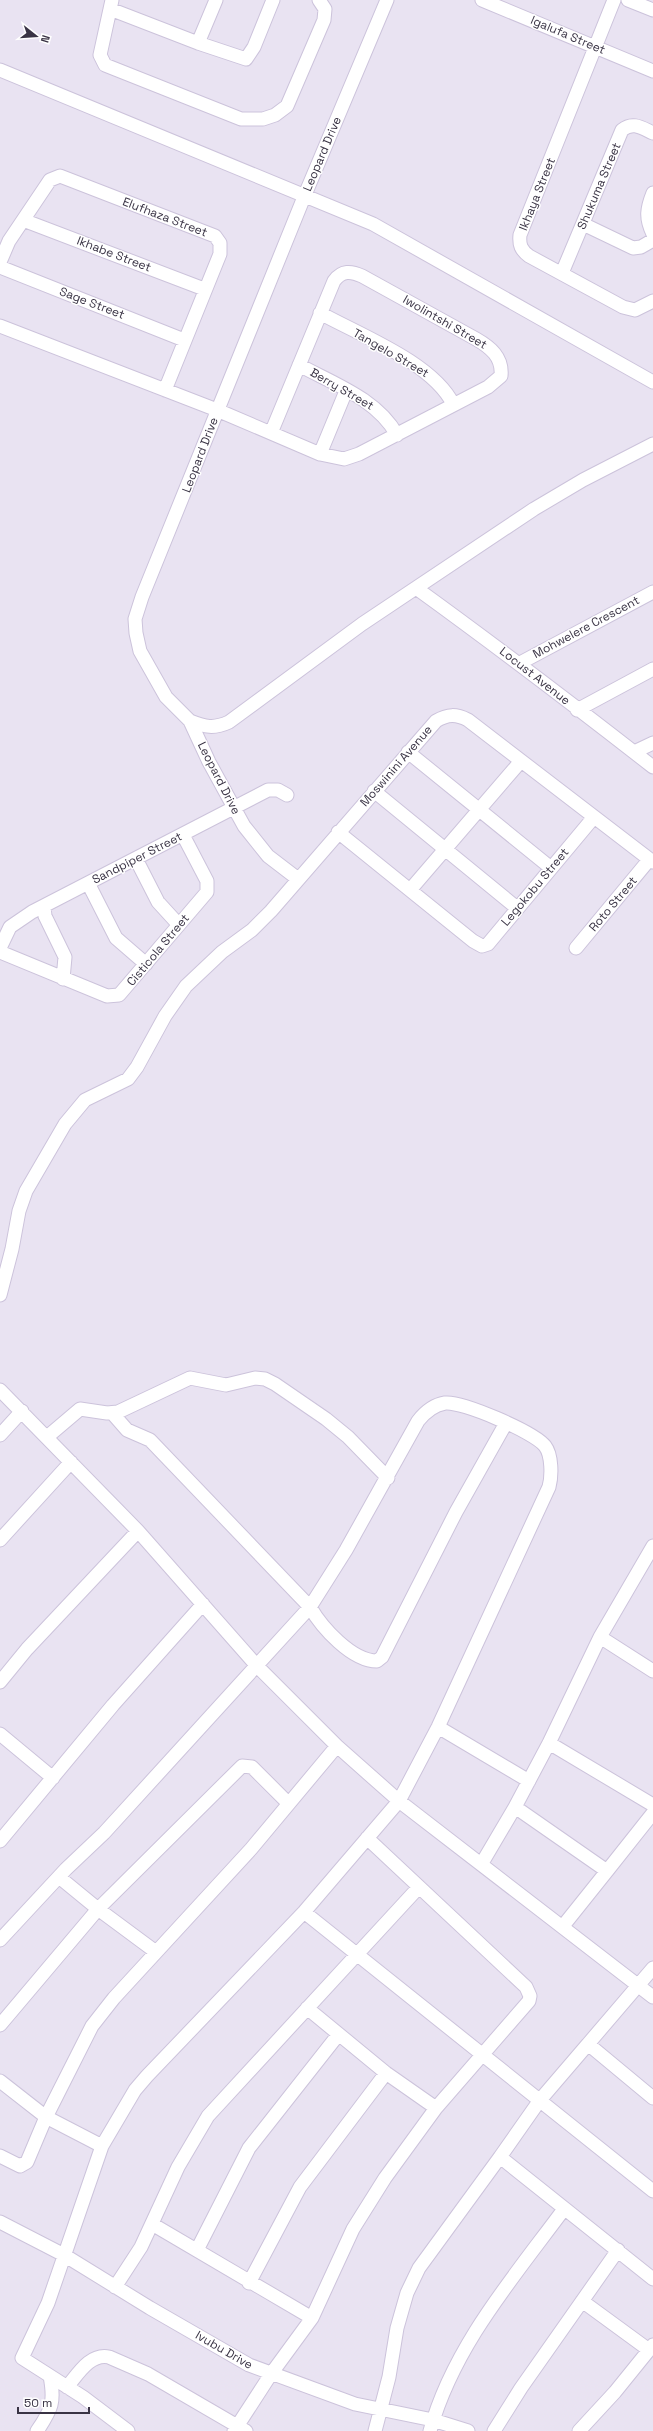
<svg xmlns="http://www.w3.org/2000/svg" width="653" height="2431" font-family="'Space Grotesk',sans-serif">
  <rect width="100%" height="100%" fill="#e9e3f2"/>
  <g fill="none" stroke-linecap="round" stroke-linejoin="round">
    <!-- minor casing -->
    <g stroke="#ccc3db" stroke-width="15">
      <path id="minor" d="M112,0L100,55L105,65L241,119H263L275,115L287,106L324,20L325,9L319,0
        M482,0L653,71
        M614,0L520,235C519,245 521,250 529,256L623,307L635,310L653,301
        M628,0L653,10
        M110,9L198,43L246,59L254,47L273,0
        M198,43L216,0
        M0,70L373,224L653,382
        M653,193C647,208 645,218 653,234
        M23,220L204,289
        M583,224L633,248L641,247L653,240
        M0,262L9,241L50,180L60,176L215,236L220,243V254L165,390
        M0,267L184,340
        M562,273L622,130C633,121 642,128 653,133
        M320,313C360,335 433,363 453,404
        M0,326L217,410L320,454L344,459L359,454L488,387L501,376C503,357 490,347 476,339L362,276C351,271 342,270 334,281L271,433
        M299,365C334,384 377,399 397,435
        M320,454L346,391
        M416,588C496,646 575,706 653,767
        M520,663L653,592
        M577,710L653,669
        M190,721C205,727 214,729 229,722L362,624L534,509L583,480L653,444
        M408,752L551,868
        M634,752L653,743
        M374,791L517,908
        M338,832L473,941L482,946L488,944L594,817
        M136,859L158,902L179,925
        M298,879L268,856L244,826L209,762L190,721L166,697L140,651L136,633L135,619L142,597L304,197L387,0
        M88,883L116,938L146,964
        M410,890L521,761
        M44,907L45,916L65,957L63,979
        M0,948L10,927L32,912L268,790H278L287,795
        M576,948L649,860
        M0,952L107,996L119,995L207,892V881L183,835
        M0,1295L12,1249L19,1211L26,1191L65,1124L85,1100L128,1079L137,1067L165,1016L186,986L222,952L252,930L271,911L436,721C448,714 456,714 468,720L653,862
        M0,1390L138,1531L257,1666L337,1746L399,1801L653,1997
        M113,1414L127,1430L150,1440L310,1607L346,1550L418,1421C425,1412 433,1405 445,1403C462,1401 534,1432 545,1446C552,1455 552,1476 549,1487L438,1727L399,1801L304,1912L147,2076L135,2090L102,2146L48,2303L22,2358L83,2397L128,2431
        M0,1435L22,1411
        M47,1437L80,1409L107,1413L118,1412L190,1378L226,1385L255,1378L265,1379L275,1384L326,1419L348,1437L388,1478
        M0,1540L71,1462
        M600,1637L653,1546
        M0,1682L27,1649L138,1531
        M438,1727L529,1781
        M0,1734L53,1778
        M549,1743L653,1805
        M515,1807L549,1743L600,1637L653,1671
        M0,1841L113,1705L203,1604
        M482,1863L515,1807L607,1871L563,1926
        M607,1871L653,1813
        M59,1877L98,1909L156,1952
        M304,1912L653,2191
        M0,1940L66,1869L104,1833L310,1607C322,1628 352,1661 377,1661L382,1657L456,1512L506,1423
        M307,2008L386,2073L436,2108
        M0,2025L98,1909L242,1766L252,1767L288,1803
        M588,2044L653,1968
        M0,2081L46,2117L102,2146
        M653,2098L588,2044L540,2100L500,2157L653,2279
        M0,2156L20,2166L27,2162L46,2117L92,2026L114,1998L251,1849L337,1746
        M0,2222L64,2255L150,2308L249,2365L355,2404L433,2420L468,2431
        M152,2224L312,2318
        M197,2250L249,2148L338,2035
        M249,2283L300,2187L386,2073
        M115,2287L141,2247L178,2167L208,2116L419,1887
        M582,2301L649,2350
        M67,2387C78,2374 90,2353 109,2357L148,2374L246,2431
        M37,2431C52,2409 55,2402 50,2376
        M234,2431L271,2374L312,2318L353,2229L385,2178L436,2108L529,2001L530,1996L526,1987L367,1838
        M375,2431L389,2377L397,2328L407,2293L419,2268L500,2157
        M430,2431C453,2347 513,2278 564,2209
        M494,2431L521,2388L618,2250
        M579,2431L615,2392L653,2345"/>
    </g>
    <!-- minor -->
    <use href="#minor" stroke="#fff" stroke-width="13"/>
  </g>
  <g text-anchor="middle" stroke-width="3" stroke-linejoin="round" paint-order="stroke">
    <!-- street labels -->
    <g font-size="12" fill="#393344" stroke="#fff">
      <text transform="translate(568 35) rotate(23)" y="4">Igalufa Street</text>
      <text transform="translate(322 154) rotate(-67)" y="4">Leopard Drive</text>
      <text transform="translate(599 186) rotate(-67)" y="4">Shukuma Street</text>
      <text transform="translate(537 194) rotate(-68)" y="4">Ikhaya Street</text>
      <text transform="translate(165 217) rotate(21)" y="4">Elufhaza Street</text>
      <text transform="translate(114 254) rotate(21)" y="4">Ikhabe Street</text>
      <text transform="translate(92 303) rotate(21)" y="4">Sage Street</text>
      <text transform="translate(445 322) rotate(30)" y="4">Iwolintshi Street</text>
      <text transform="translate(391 353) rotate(30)" y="4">Tangelo Street</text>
      <text transform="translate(342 389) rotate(30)" y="4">Berry Street</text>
      <text transform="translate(200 455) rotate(-69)" y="4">Leopard Drive</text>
      <text transform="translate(586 627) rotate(-28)" y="4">Mohwelere Crescent</text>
      <text transform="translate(535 676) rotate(38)" y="4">Locust Avenue</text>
      <text transform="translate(396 766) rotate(-49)" y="4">Moswinini Avenue</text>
      <text transform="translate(219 778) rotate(63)" y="4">Leopard Drive</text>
      <text transform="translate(137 858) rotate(-27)" y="4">Sandpiper Street</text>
      <text transform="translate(535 887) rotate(-50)" y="4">Legokobu Street</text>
      <text transform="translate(613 904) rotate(-50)" y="4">Roto Street</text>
      <text transform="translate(158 950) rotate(-50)" y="4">Cisticola Street</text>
      <text transform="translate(224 2350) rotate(30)" y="4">Ivubu Drive</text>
    </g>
  </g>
  <!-- north arrow -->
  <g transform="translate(36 36) rotate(107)" stroke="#ffffff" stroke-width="3" paint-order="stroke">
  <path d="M0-3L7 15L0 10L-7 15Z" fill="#393344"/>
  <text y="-6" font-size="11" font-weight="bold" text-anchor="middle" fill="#393344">N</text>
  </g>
  <!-- scale -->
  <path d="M18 2407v6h71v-6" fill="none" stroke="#393344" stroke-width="2"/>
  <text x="24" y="2407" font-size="12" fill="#393344" stroke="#ffffff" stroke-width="3" paint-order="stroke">50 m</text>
</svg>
